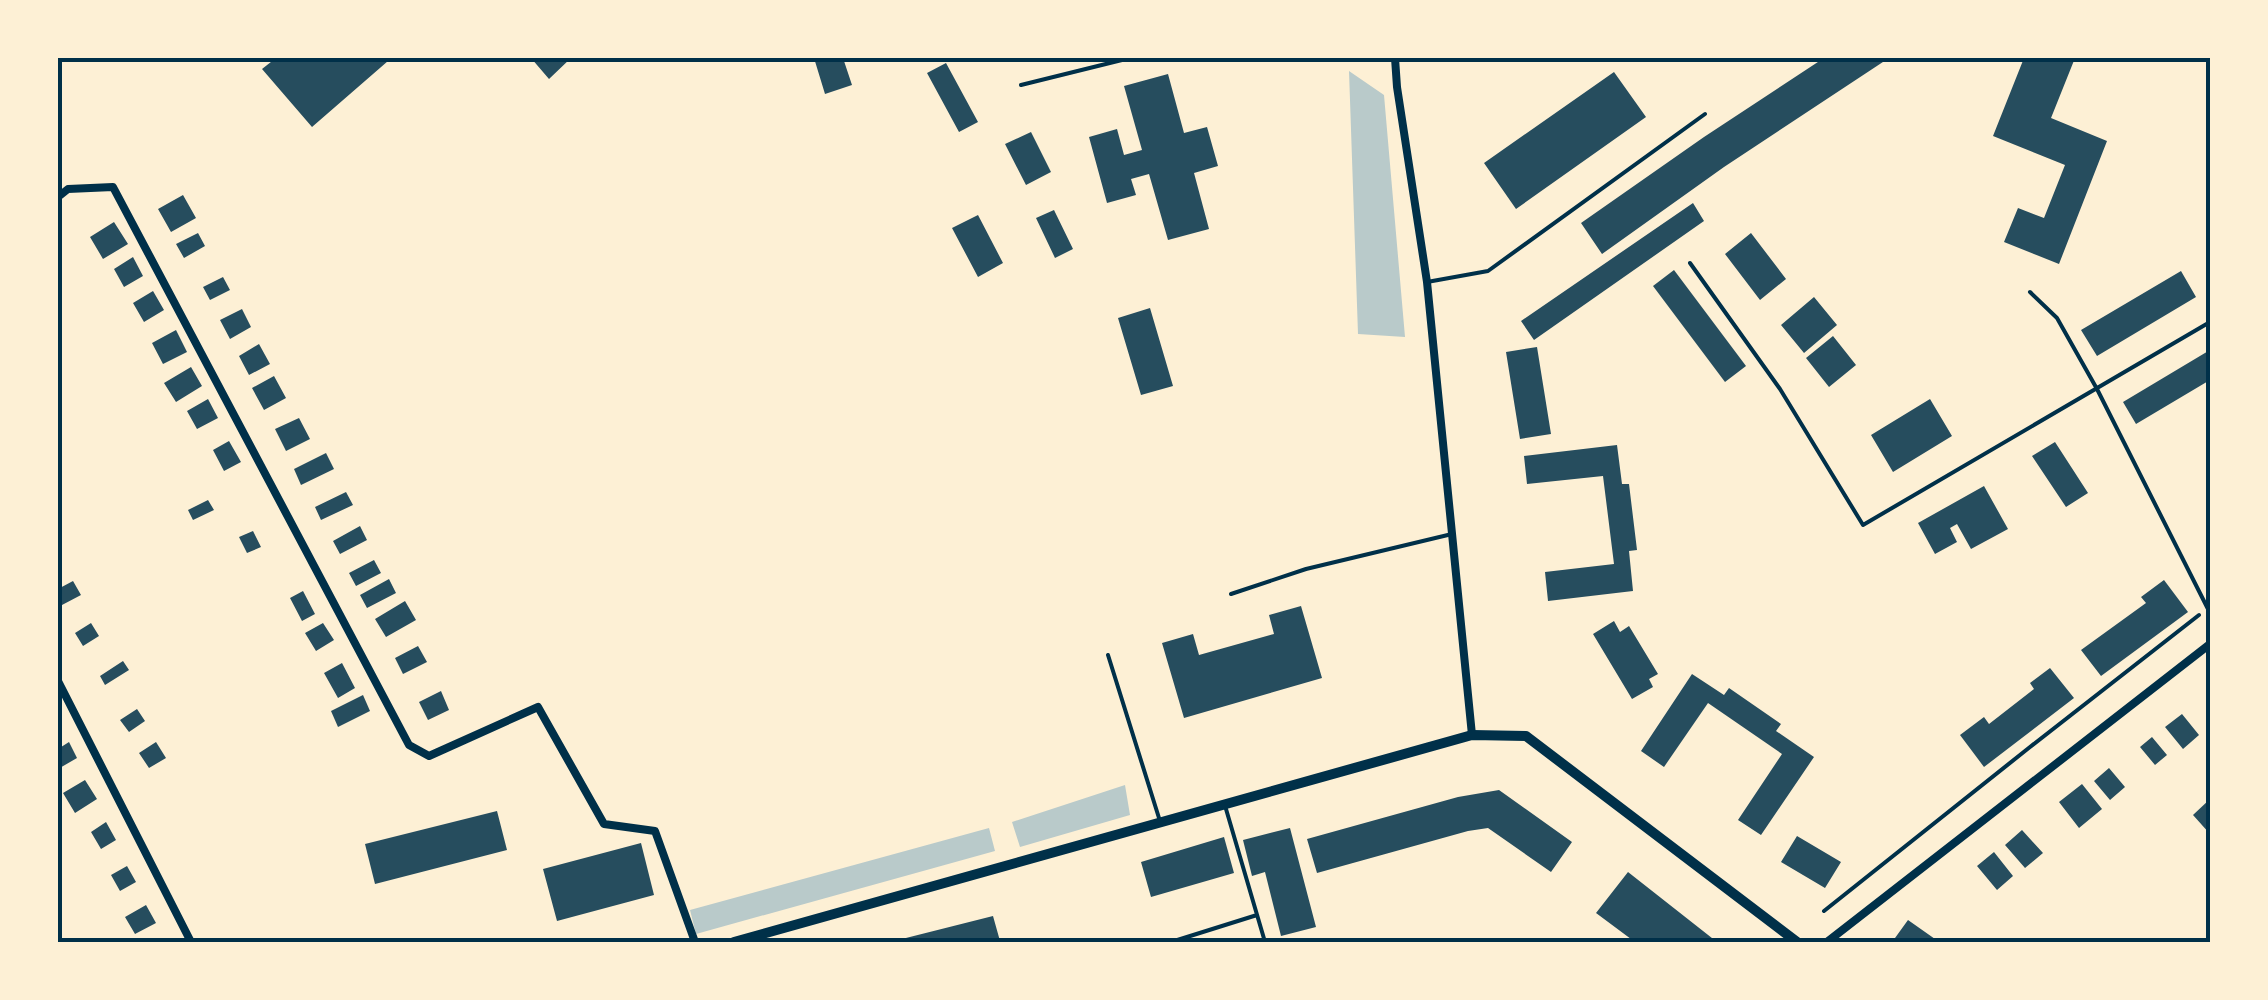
<svg xmlns="http://www.w3.org/2000/svg" width="2268" height="1000" font-family="'Times New Roman',serif">
  <rect width="100%" height="100%" fill="#fdf0d5"/>
  <!-- green -->
  <path fill="#b9caca" d="M1349,71L1384,95L1405,337L1358,334Z
    M1125,785L1130,815L1020,847L1012,822Z
    M989,828L995,851L696,934L690,910Z"/>
  <!-- building -->
  <path fill="#264d5e" d="M276,58H385L388,61L312,127L262,69Z
    M531,58H571L549,79Z
    M814,58H843L852,85L825,94Z
    M1824,58H1889L1724,167L1602,254L1581,223L1704,137Z
    M2024,58H2075L2051,118L2107,141L2059,264L2004,242L2018,208L2044,218L2065,165L1993,136Z
    M946,63L978,122L959,132L927,73Z
    M1614,72L1646,117L1516,209L1484,163Z
    M1168,74L1184,133L1207,127L1218,166L1194,173L1209,229L1168,240L1149,174L1131,179L1136,195L1107,203L1089,137L1117,129L1124,155L1142,150L1124,86Z
    M1031,132L1051,172L1026,185L1005,144Z
    M183,195L196,218L171,232L158,209Z
    M1693,203L1704,221L1534,340L1521,321Z
    M1054,210L1073,249L1055,258L1036,218Z
    M978,215L1003,263L978,277L952,228Z
    M114,222L128,244L103,259L90,237Z
    M198,233L205,246L184,258L176,244Z
    M1751,233L1786,279L1760,300L1725,254Z
    M133,257L143,276L124,287L114,269Z
    M1674,270L1746,366L1725,382L1653,286Z
    M2181,271L2196,297L2097,356L2081,330Z
    M223,277L230,290L210,300L203,287Z
    M153,291L164,310L144,322L133,303Z
    M1814,297L1837,325L1804,353L1781,325Z
    M1150,308L1173,386L1141,395L1118,318Z
    M242,309L251,327L230,339L220,320Z
    M176,330L187,352L163,364L152,343Z
    M1833,336L1856,365L1829,387L1806,358Z
    M259,344L270,364L249,375L239,356Z
    M1537,347L1551,434L1520,439L1506,352Z
    M2210,350V380L2136,424L2123,402Z
    M191,367L202,386L176,402L164,383Z
    M274,376L286,398L264,410L252,388Z
    M208,399L218,418L197,429L187,411Z
    M1930,399L1952,436L1893,472L1871,435Z
    M299,418L310,439L286,451L275,429Z
    M229,441L241,462L224,471L213,450Z
    M2055,442L2088,493L2066,507L2032,456Z
    M1617,445L1622,484H1629L1637,550L1629,551L1633,591L1548,601L1545,572L1614,564L1603,476L1527,484L1524,456Z
    M326,453L334,469L301,485L294,469Z
    M1984,486L2008,529L1971,549L1957,524L1950,528L1957,542L1935,554L1918,523Z
    M346,492L353,505L321,520L315,507Z
    M208,500L214,510L193,520L188,510Z
    M360,526L367,540L340,554L333,541Z
    M253,531L261,547L247,553L239,537Z
    M374,560L381,573L356,586L349,573Z
    M389,579L396,593L367,608L360,595Z
    M2164,580L2188,612L2101,676L2081,650L2146,603L2141,597Z
    M73,581L81,595L62,605L58,597V589Z
    M303,591L315,614L302,621L290,598Z
    M405,601L416,620L386,637L375,619Z
    M1301,606L1322,678L1184,718L1162,643L1193,634L1199,655L1274,634L1269,615Z
    M1614,621L1620,632L1629,626L1658,674L1649,679L1653,687L1632,699L1593,634Z
    M91,623L99,636L83,646L75,633Z
    M323,623L334,640L316,651L305,633Z
    M418,646L427,662L403,674L395,658Z
    M123,661L129,670L105,685L100,676Z
    M342,663L355,688L338,698L324,673Z
    M2050,668L2074,698L1984,767L1960,735L1984,717L1989,724L2034,689L2030,683Z
    M1692,674L1724,695L1729,688L1781,724L1776,731L1814,757L1761,835L1738,820L1782,754L1708,703L1664,767L1641,751Z
    M441,691L449,710L428,720L419,702Z
    M363,695L370,711L338,727L331,711Z
    M137,709L145,721L129,732L120,720Z
    M2182,714L2199,735L2183,749L2165,727Z
    M2152,737L2167,755L2155,765L2140,747Z
    M69,742L77,758L58,769V749Z
    M156,742L166,758L149,768L139,753Z
    M2109,768L2125,787L2110,800L2094,781Z
    M85,780L97,799L75,813L63,793Z
    M2082,784L2102,809L2079,828L2059,802Z
    M1499,790L1572,842L1551,872L1488,828L1468,831L1317,873L1307,839L1458,797Z
    M2210,799V834L2193,815Z
    M497,811L507,850L375,884L365,844Z
    M106,822L116,840L101,849L91,832Z
    M1290,828L1316,927L1281,936L1265,872L1252,876L1243,840Z
    M2022,830L2043,853L2025,868L2005,845Z
    M1797,836L1841,862L1825,888L1781,862Z
    M1224,837L1234,873L1151,897L1141,862Z
    M641,843L654,895L557,921L543,869Z
    M1994,852L2013,876L1997,890L1977,866Z
    M127,866L136,882L120,891L111,875Z
    M1628,872L1717,942H1635L1596,913Z
    M146,905L156,923L135,934L125,917Z
    M993,916L1000,941L894,942V941Z
    M1908,920L1935,939L1932,942H1901L1895,938Z"/>
  <g fill="none" stroke-linecap="round" stroke-linejoin="round">
    <!-- path -->
    <path stroke="#003049" stroke-width="4" d="M1824,911L2030,747L2199,615"/>
    <!-- service -->
    <path stroke="#003049" stroke-width="4" d="M1021,85L1130,58
      M1690,263L1780,389L1863,525L2210,322
      M1427,282L1488,271L1705,114
      M2030,292L2057,318L2097,389L2210,613
      M1231,594L1306,569L1452,534
      M1108,655L1159,818
      M1226,809L1265,942
      M1171,942L1257,915"/>
    <!-- minor -->
    <path stroke="#003049" stroke-width="8" d="M1395,58L1397,87L1427,282L1472,735
      M58,197L68,189L113,187L409,745L429,756L538,707L604,824L655,831L695,942
      M58,681L191,942
      M1827,942L2210,644"/>
    <!-- tertiary -->
    <path stroke="#003049" stroke-width="10" d="M734,942L1472,735L1526,736L1797,942"/>
  </g>
  <!-- border -->
  <rect width="2268" height="1000" fill="none" stroke="#fdf0d5" stroke-width="120"/>
  <rect x="60" y="60" width="2148" height="880" fill="none" stroke="#003049" stroke-width="4"/>
</svg>
